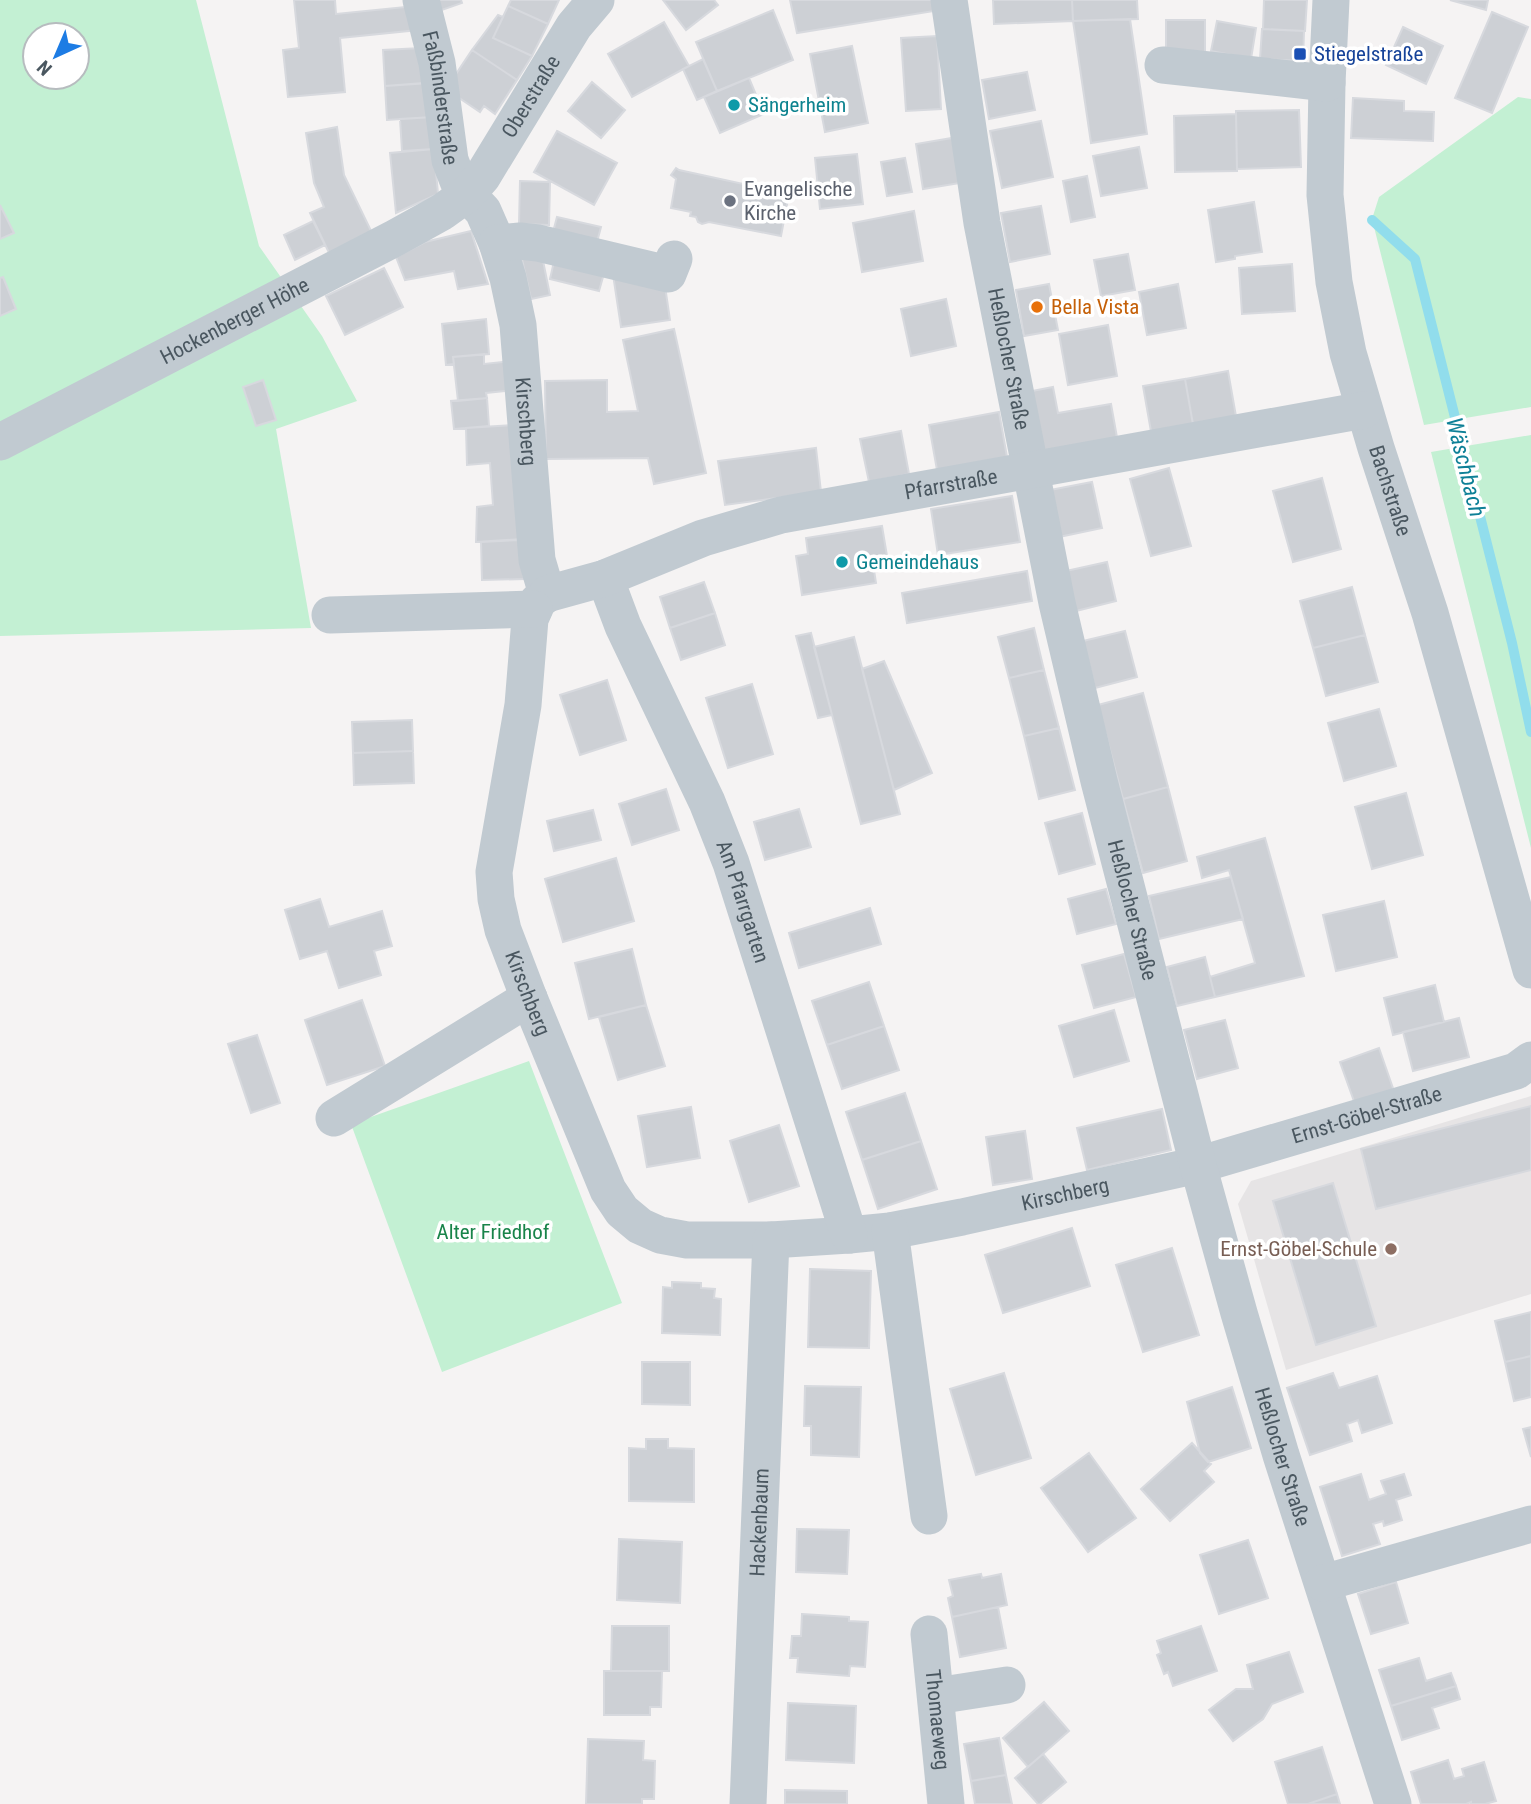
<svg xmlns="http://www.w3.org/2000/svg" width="1531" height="1804" font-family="'Roboto Condensed',sans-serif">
  <rect width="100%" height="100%" fill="#f5f3f3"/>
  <!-- education -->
  <path fill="#e6e4e5" d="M1531,1096V1294L1286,1370L1238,1204L1251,1181Z"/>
  <!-- green -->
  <path fill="#c3f0d3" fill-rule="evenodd" d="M0,0H196L259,246L322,336L357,401L276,429L311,628L0,636ZM35,35H77V77H35Z
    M1518,97L1531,99V407L1424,425L1372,219L1379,197Z
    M1531,435V848L1431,452Z
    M529,1061L622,1303L442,1372L351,1124Z"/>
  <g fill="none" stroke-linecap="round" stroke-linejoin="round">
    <!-- stream -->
    <path stroke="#91ddec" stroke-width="10" d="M1372,220L1415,259L1512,643L1531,732"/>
  </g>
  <!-- building -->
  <path fill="#cdd0d5" stroke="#d7d9de" stroke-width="2" d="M294,0H335L336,14L415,6L418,30L340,38L345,92L288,97L283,50L299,48Z
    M432,0H461L462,3L436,12Z
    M511,0H559L548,24L508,6Z
    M663,0H714L718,5L686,30Z
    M790,0H932L934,11L797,33Z
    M993,0H1072L1073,21L994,24Z
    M1072,0H1137L1138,19L1073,21Z
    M1264,0H1307L1305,31L1263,29Z
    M1450,0H1488L1486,10Z
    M508,6L548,24L532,56L493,38Z
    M773,10L793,60L717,91L696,42Z
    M1492,12L1528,27L1492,113L1455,98Z
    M498,15L503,17L493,38L532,56L517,80L472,50Z
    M1130,19L1147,134L1091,143L1073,21Z
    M1166,20H1205V52L1166,51Z
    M1217,21L1256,28L1251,59L1211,51Z
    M664,22L689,66L632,97L608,54Z
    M1403,27L1443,46L1426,84L1386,65Z
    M1262,29L1304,31L1303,61L1260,59Z
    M937,36L941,109L906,111L901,38Z
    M852,46L868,123L825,132L810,54Z
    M421,48L424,83L385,86L383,50Z
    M472,50L517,80L495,114L484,106L480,112L446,89Z
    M703,59L717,91L697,100L683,69Z
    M1027,72L1035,110L989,119L982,80Z
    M749,78L764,114L720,133L704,97Z
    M592,82L625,110L601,138L568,111Z
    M430,83L432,117L387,120L385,86Z
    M1353,98L1404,101V111L1434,112L1433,141L1351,138Z
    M1299,110L1301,167L1237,169L1236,111Z
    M1236,114L1237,171L1175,172L1174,116Z
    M432,117L434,149L402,151L400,119Z
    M1041,121L1053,177L1002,188L990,131Z
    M337,127L344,175L374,237L331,257L310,213L324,207L314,183L306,133Z
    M557,131L617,163L594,205L534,172Z
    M952,138L960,183L923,189L916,144Z
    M1139,147L1147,188L1101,196L1093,156Z
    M434,149L438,194L396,213L390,153Z
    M857,154L863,204L820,209L815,158Z
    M905,158L912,192L887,196L881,162Z
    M676,168L679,170L789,194L781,236L709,222L702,224L698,222L696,217L690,216L691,212L671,208L676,179L671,175Z
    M1087,176L1095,217L1071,222L1063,181Z
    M520,181L550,182L549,225L519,224Z
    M1254,202L1262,252L1235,256V259L1216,262L1208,210Z
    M0,205L14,233L0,239Z
    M1041,206L1050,254L1010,262L1001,213Z
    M914,211L923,261L862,272L853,223Z
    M557,217L601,227L597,242L553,232Z
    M313,221L325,245L295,260L284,235Z
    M471,231L488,284L458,289L454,271L405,280L396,257L425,242Z
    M541,251L550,295L531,299L521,255Z
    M1128,254L1135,290L1101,296L1094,260Z
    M555,257L605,270L599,291L550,279Z
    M1292,264L1295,311L1242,314L1239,268Z
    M384,268L403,307L345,335L326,296Z
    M612,268L665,286L670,320L621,327Z
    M3,277L16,309L0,316V278Z
    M1049,284L1058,330L1024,336L1016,290Z
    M1178,284L1186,328L1147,335L1139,292Z
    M946,299L956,346L911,356L901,309Z
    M486,319L489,354L453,357L454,364L446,365L442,324Z
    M1108,325L1117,376L1068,385L1059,334Z
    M674,329L706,473L654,484L648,458L546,459L545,381L607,380V412L638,411L623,340Z
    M484,354V364L512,361L514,390L486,393L487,398L458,401L453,357Z
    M1228,371L1237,422L1194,430L1185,379Z
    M1185,379L1194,430L1152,437L1143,386Z
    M263,380L276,420L256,426L243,387Z
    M1053,387L1058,413L1111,404L1118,443L1044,456L1032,391Z
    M487,398L489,426L454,429L451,401Z
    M999,412L1007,457L937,470L929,425Z
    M515,425L523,539L476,542L477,507L493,505L490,463L467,465L466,428Z
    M901,431L909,474L869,482L860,439Z
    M816,448L821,492L725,505L718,461Z
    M1169,468L1191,546L1151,556L1130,479Z
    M1322,478L1341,549L1293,562L1273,491Z
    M1092,482L1102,528L1059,537L1050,490Z
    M1012,496L1020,542L938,555L931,509Z
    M882,526L889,568L874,570L876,583L802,595L796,556L808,554L806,538Z
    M520,540L524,579L482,580L481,542Z
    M1107,562L1116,601L1076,611L1066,571Z
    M1027,571L1032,601L907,623L902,593Z
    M704,582L715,613L670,628L660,597Z
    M1352,587L1365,635L1313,648L1300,601Z
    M715,613L725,645L681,660L670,628Z
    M1034,628L1044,670L1009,678L998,637Z
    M1125,631L1137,677L1095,688L1083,641Z
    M811,633L832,715L818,718L796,636Z
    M1365,635L1378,682L1326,696L1313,648Z
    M854,637L900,814L861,824L814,647Z
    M884,661L932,773L894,790L862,669Z
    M1044,670L1059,728L1024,736L1009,678Z
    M607,680L626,740L580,755L560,695Z
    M752,684L773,754L728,768L706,698Z
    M1143,693L1168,787L1123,799L1098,705Z
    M1379,709L1396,766L1344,781L1328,723Z
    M412,720L413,751L353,753L352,722Z
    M1059,728L1075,790L1039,799L1024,736Z
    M413,751L414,783L354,785L353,753Z
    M1168,787L1187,861L1143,873L1123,799Z
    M666,789L679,830L632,845L619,804Z
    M1406,793L1423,855L1372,869L1355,807Z
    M799,809L811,847L765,860L754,822Z
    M593,810L601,840L554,851L547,821Z
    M1082,813L1095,864L1059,874L1045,823Z
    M1265,838L1304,976L1215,997L1210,977L1255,963L1229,870L1202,878L1197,857Z
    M616,858L634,921L563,942L545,879Z
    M1231,877L1243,919L1159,939L1149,896Z
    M1106,889L1116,924L1077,934L1068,899Z
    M320,899L329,927L382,911L392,946L374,951L381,975L339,988L327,951L300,959L285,910Z
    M1384,901L1397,957L1336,971L1323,915Z
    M870,908L881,944L799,968L789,933Z
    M632,949L646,1005L589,1019L575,963Z
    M1124,954L1136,997L1094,1008L1082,965Z
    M1205,957L1215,997L1177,1006L1167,967Z
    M869,982L884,1026L827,1045L812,1001Z
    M1435,985L1444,1022L1393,1035L1384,998Z
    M362,1000L385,1066L327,1085L305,1020Z
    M646,1005L665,1066L618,1080L599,1017Z
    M1114,1010L1129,1061L1074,1077L1059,1026Z
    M1459,1018L1469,1057L1413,1071L1403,1032Z
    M1225,1020L1238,1068L1197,1079L1184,1030Z
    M884,1026L899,1070L842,1089L827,1045Z
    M257,1035L280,1103L251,1113L228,1044Z
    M1379,1048L1394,1091L1355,1104L1340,1062Z
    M905,1093L921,1141L862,1160L846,1112Z
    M1531,1106V1170L1376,1209L1361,1149Z
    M691,1107L700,1158L647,1167L638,1116Z
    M1162,1109L1171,1150L1087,1170L1077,1128Z
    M779,1125L799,1186L749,1202L730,1141Z
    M1025,1131L1032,1179L993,1185L986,1137Z
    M921,1141L937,1189L878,1209L862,1160Z
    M1333,1183L1376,1326L1316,1345L1273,1201Z
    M1072,1228L1090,1286L1003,1313L985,1255Z
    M1172,1248L1199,1335L1143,1352L1116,1265Z
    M810,1269L871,1271L869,1348L808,1347Z
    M672,1282L701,1283V1288L715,1289L714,1298L721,1299L720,1335L662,1333L663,1287L672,1288Z
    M1531,1312V1356L1505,1362L1495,1321Z
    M1531,1356V1397L1514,1401L1505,1362Z
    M642,1362H690V1405L642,1404Z
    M1004,1373L1031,1458L976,1475L950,1389Z
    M1333,1373L1339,1388L1377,1376L1392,1423L1362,1433L1358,1420L1347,1424L1352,1441L1310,1455L1287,1388Z
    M805,1386L861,1387L859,1457L811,1455V1426H804Z
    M1232,1387L1251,1448L1208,1462L1200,1453L1187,1402Z
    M1531,1427V1457L1523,1429Z
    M646,1439H668V1448L694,1449V1502L629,1501V1448L646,1449Z
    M1192,1443L1211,1464L1204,1471L1214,1482L1170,1521L1141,1489Z
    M1089,1453L1136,1518L1088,1552L1041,1488Z
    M1361,1474L1369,1500L1386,1494L1381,1481L1404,1474L1411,1495L1396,1500L1402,1520L1384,1526L1383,1521L1373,1524L1380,1544L1342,1556L1320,1487Z
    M797,1529L849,1530L847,1574L796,1572Z
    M619,1539L682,1542L680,1603L617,1600Z
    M1248,1540L1268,1598L1219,1614L1200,1555Z
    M981,1574L982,1578L1001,1574L1007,1605L952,1617L948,1598L953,1596L949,1580Z
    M1396,1582L1408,1623L1371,1634L1358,1594Z
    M998,1607L1006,1648L960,1657L952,1617Z
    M802,1614L849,1617V1621L868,1622L865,1667L850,1666L849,1676L797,1672L798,1658H790L792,1636H801Z
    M612,1626H669V1671H611Z
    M1201,1626L1217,1671L1173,1686L1168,1672L1164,1674L1157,1655L1161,1653L1157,1641Z
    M1289,1652L1303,1692L1272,1704L1263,1719L1233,1741L1209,1710L1236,1689H1253L1247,1665Z
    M1419,1658L1426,1681L1451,1673L1456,1686L1391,1706L1379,1670Z
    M604,1671H662L661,1707H650V1715H604Z
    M1456,1686L1460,1699L1432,1708L1439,1728L1402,1740L1391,1706Z
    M1044,1702L1069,1731L1028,1767L1003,1738Z
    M788,1703L856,1706L854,1763L786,1760Z
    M999,1738L1006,1775L971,1781L964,1744Z
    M588,1739L644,1741L643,1760L655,1761L654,1799H642V1804H586Z
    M1322,1747L1337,1794L1308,1804H1288L1275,1762Z
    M1043,1754L1066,1782L1040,1804H1038L1015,1778Z
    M1448,1760L1454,1779L1464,1776L1462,1769L1484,1762L1496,1801L1485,1804H1471V1802L1466,1804H1421L1411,1772Z
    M1006,1775L1012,1804H975L971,1781Z
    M785,1790L847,1791V1804H785Z
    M1337,1794L1340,1804H1308Z"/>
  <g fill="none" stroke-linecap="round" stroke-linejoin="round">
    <!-- minor -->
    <g stroke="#c1cad1" stroke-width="37">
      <path id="s1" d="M421,0L437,63L450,160L458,181L467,194L483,211L497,243L508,278L518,325L537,560L547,594L538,601L530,619L523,705L494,872L496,899L503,930L529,998L608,1190L622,1211L640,1226L660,1235L687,1240H771L849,1235L890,1231L962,1217L1198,1165L1516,1071L1531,1060"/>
      <path id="s2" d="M949,0L982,223L1057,603L1099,781L1198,1165L1239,1313L1281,1455L1393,1804"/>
      <path id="s3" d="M1331,0L1327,83L1325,195L1334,282L1348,353L1376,448L1430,613L1531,970"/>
      <path d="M1163,65L1327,83"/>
      <path d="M497,243L520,241L538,243L668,274L674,259"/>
      <path id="s4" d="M0,442L395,238L442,212L467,194L482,177L574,26L596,0"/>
      <path id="s5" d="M605,578L623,626L707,802L731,863L849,1235"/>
      <path id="s6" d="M547,594L605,578L703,538L781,515L1364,410"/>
      <path d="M330,615L534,609"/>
      <path d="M334,1118L529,998"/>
      <path d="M890,1231L929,1516"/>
      <path d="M1323,1583L1531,1524"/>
      <path id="s7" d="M929,1634L946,1804"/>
      <path d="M936,1696L1007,1685"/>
      <path id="s8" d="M748,1804L771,1240"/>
    </g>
  </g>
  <!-- markers -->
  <rect fill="#1a4fb4" stroke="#fff" stroke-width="2.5" x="1293" y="47" width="14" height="14" rx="3.5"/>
  <g fill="#0f9aa8" stroke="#fff" stroke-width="2.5">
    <circle cx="734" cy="105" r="7"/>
    <circle cx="842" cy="562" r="7"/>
  </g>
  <circle fill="#6b7280" stroke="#fff" stroke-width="2.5" cx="730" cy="201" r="7"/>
  <circle fill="#e8710a" stroke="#fff" stroke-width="2.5" cx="1037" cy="307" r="7"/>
  <circle fill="#8d6e63" stroke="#fff" stroke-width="2.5" cx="1391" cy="1249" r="7"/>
  <g text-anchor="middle" stroke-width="7" stroke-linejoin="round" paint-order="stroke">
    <!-- transit labels -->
    <g font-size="21" fill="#164399" stroke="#fff" text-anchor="start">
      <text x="1314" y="61">Stiegelstraße</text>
    </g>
    <!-- street labels -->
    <g font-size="21" fill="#4a5760" stroke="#fff">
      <text dy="7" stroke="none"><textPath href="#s4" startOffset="646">Oberstraße</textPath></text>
      <text dy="7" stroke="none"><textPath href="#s1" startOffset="100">Faßbinderstraße</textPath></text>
      <text dy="7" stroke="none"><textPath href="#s4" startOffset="264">Hockenberger Höhe</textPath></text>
      <text dy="7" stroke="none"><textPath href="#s2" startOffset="364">Heßlocher Straße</textPath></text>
      <text dy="7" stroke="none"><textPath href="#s1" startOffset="441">Kirschberg</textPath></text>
      <text dy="7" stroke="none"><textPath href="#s6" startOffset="420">Pfarrstraße</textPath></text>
      <text dy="7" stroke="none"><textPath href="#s3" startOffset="499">Bachstraße</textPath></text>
      <text dy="7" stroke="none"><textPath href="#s5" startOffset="352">Am Pfarrgarten</textPath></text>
      <text dy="7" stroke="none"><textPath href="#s2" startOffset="929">Heßlocher Straße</textPath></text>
      <text dy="7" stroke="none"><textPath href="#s1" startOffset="1029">Kirschberg</textPath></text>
      <text dy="7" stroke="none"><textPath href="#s1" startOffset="2034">Ernst-Göbel-Straße</textPath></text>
      <text dy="7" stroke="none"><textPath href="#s1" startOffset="1722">Kirschberg</textPath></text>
      <text dy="7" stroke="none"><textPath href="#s2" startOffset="1496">Heßlocher Straße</textPath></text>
      <text dy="7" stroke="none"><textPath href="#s8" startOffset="282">Hackenbaum</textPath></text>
      <text dy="7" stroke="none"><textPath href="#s7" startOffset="86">Thomaeweg</textPath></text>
    </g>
    <!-- culture labels -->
    <g font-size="21" fill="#0d838f" stroke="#fff" text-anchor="start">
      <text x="748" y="112">Sängerheim</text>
      <text x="856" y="569">Gemeindehaus</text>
    </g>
    <!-- worship labels -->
    <g font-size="21" fill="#5b616d" stroke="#fff" text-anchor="start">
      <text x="744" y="196">Evangelische<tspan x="744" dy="24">Kirche</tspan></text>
    </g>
    <!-- food labels -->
    <g font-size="21" fill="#c56008" stroke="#fff" text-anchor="start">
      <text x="1051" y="314">Bella Vista</text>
    </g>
    <!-- park labels -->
    <g font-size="21" fill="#19844a" stroke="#fff">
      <text x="493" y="1239">Alter Friedhof</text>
    </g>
    <!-- education labels -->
    <g font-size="21" fill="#785e54" stroke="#fff" text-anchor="end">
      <text x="1377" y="1256">Ernst-Göbel-Schule</text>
    </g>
    <!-- water labels -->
    <g font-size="23" font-style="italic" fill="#0e8097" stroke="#fff">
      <text transform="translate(1466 467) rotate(76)" y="8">Wäschbach</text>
    </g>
  </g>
  <!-- north arrow -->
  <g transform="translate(56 56) rotate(224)"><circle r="33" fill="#ffffff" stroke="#b7bcbf" stroke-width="2"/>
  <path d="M0-5L12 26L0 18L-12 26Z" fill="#1d7ce4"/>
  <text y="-10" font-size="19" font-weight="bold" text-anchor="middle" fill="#4a5760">N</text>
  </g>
</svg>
